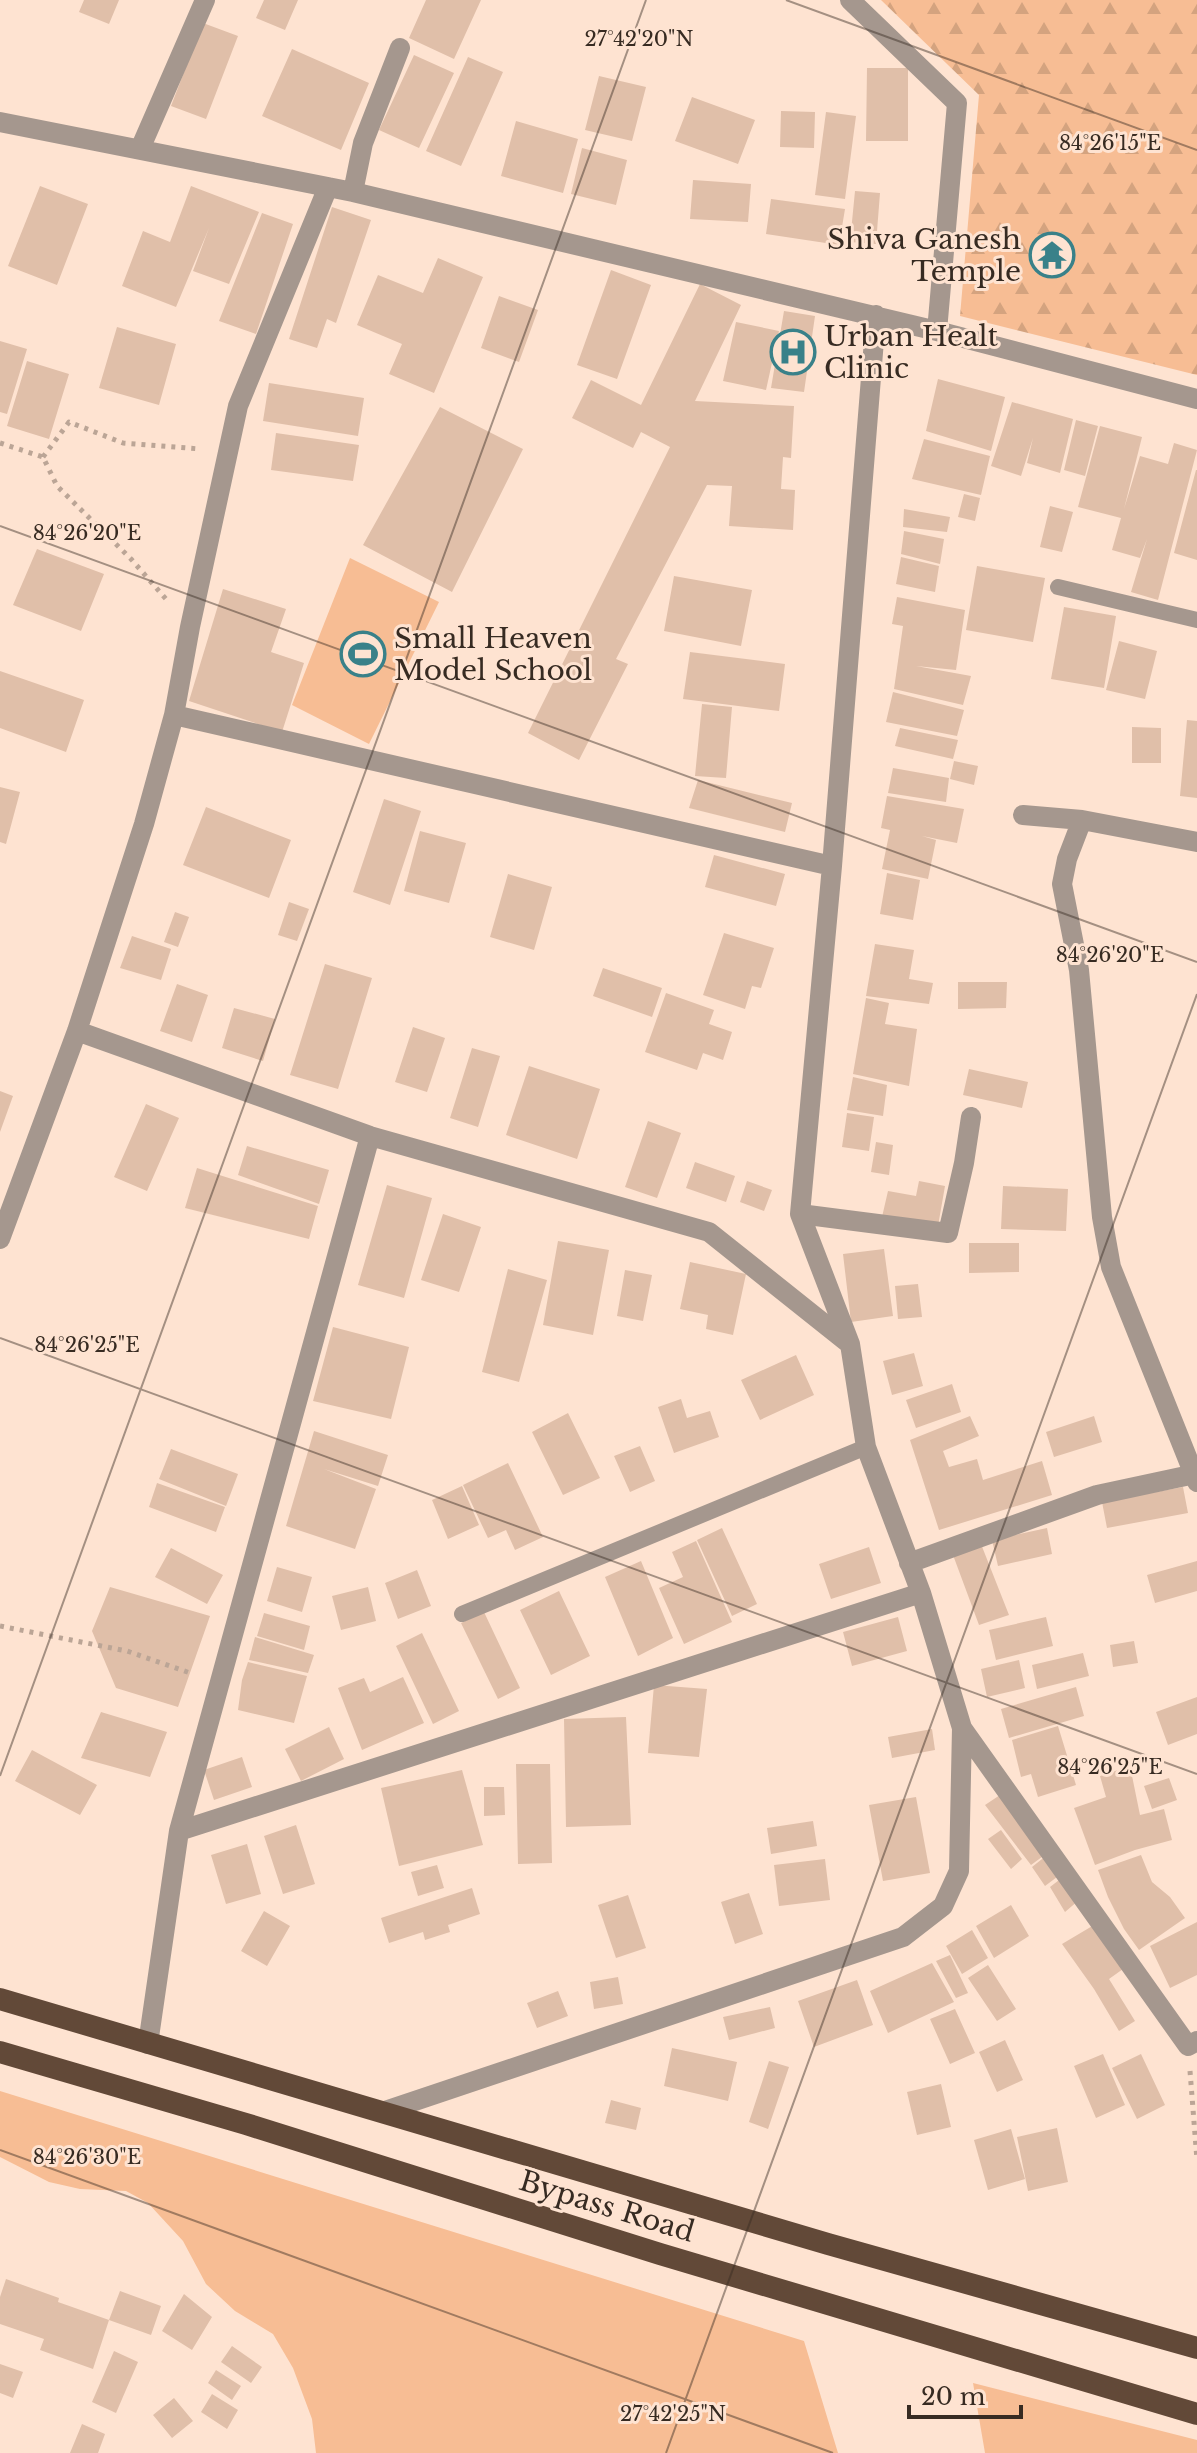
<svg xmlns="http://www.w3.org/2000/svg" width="1197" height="2453" font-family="'Libre Baskerville',serif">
  <defs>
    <pattern id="forest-firs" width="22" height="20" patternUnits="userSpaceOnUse" patternTransform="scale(2)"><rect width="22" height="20" fill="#f7bd94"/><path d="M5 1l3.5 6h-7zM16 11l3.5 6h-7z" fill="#d4a37f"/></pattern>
  </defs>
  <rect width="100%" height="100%" fill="#fee3d1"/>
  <!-- green -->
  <path fill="#f7bd94" d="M350,558L439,602L369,744L292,705Z
    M0,2091L804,2341L838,2453H316L312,2419L293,2368L273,2334L235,2311L206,2284L183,2241L148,2203L126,2191L80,2189L49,2182L0,2157Z
    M973,2383L1197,2440V2453H985Z"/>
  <!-- forest -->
  <path fill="url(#forest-firs)" d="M881,0H1197V375L960,316L979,95Z"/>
  <!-- building -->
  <path fill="#e0bfa9" d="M84,0H119L109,24L79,12Z
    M264,0H298L285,30L256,18Z
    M426,0H481L454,59L409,38Z
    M203,23L238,36L206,119L171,106Z
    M292,49L369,83L341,150L262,116Z
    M414,55L454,73L419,148L379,130Z
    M468,57L503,72L461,166L426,151Z
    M867,68H908V141H866Z
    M599,76L646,87L632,141L585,130Z
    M692,97L755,120L738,164L675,141Z
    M781,111L815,112L814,148L780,147Z
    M826,112L856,116L845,199L815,195Z
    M516,121L578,139L563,193L501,176Z
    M582,148L627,160L616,205L571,194Z
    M693,180L751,184L748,222L690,219Z
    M40,186L88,204L57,285L8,266Z
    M191,186L259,212L229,284L193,271L209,228L176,307L122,286L143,231L170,242Z
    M855,191L880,193L876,244L850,242Z
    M771,199L845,209L839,245L766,234Z
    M332,207L371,220L336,323L327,319L317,348L289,339Z
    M262,213L293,224L256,334L219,321Z
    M438,258L483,277L434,393L389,374L402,344L357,325L378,275L423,293Z
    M611,270L651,285L617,379L577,365Z
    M700,284L741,305L695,401L794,406L791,458L783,457L781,489L795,490L793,530L729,526L732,486L707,485L616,659L628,664L579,760L528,733L670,447L641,432L633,448L572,418L591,380L641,405Z
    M499,296L538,310L519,362L481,348Z
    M784,311L815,316L804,392L771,388Z
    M736,322L779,331L766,390L723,381Z
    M117,327L176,344L159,405L99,388Z
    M0,341L27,349L7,414L0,412Z
    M27,361L69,374L49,439L7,426Z
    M938,379L1005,397L991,451L926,431Z
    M269,383L364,398L358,436L263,421Z
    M1012,402L1073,419L1060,473L1027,463L1033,438L1021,476L991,466Z
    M440,407L523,449L452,592L363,545Z
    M1076,420L1098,426L1085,476L1064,470Z
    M1100,426L1142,437L1124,509L1140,456L1168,464L1174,443L1197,450L1158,600L1131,592L1147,539L1140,558L1112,550L1121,518L1078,507Z
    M276,433L359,445L353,481L271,470Z
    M924,439L990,456L981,495L912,479Z
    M1196,470H1197V560L1174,553Z
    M964,494L980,498L975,521L958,517Z
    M1050,506L1073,512L1062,552L1040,547Z
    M904,509L950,517L947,532L903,527Z
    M904,531L944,539L940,564L901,554Z
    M37,549L104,574L81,631L13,605Z
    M901,557L939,566L935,592L896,584Z
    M977,566L1045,578L1033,642L966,630Z
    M674,576L752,590L741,646L664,631Z
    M223,589L286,609L271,652L304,663L282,732L189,701Z
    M897,597L965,610L956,670L916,666L971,676L963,705L894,689L903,626L892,624Z
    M1064,607L1116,616L1104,688L1051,679Z
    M1119,641L1157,651L1145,699L1106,690Z
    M690,652L785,664L779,711L683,699Z
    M0,671L84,700L66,752L0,728Z
    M893,692L964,710L957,736L886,722Z
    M702,704L732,707L726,778L695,776Z
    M1187,720L1197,721V798L1180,796Z
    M1132,727L1161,728V763H1132Z
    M900,728L958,740L953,759L895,746Z
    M954,761L978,766L974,785L950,779Z
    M893,768L949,778L946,802L888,793Z
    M698,780L792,803L785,832L689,808Z
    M0,787L20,792L6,844L0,842Z
    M887,796L964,809L957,843L922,836L936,840L928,879L882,869L890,830L881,828Z
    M384,799L421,811L390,905L353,892Z
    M206,807L291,840L269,898L183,865Z
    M420,831L466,843L449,903L404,891Z
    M714,855L785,874L776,906L705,887Z
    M887,873L920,880L913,920L880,914Z
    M508,874L552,887L534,950L490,937Z
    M289,902L309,909L297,941L278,935Z
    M175,912L189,917L178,947L164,942Z
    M724,933L774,948L761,988L752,986L745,1009L703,995Z
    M132,936L171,949L161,980L120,968Z
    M875,944L914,950L909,979L933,983L929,1004L866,996Z
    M325,964L372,978L338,1089L290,1075Z
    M603,968L662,988L652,1017L593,996Z
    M958,982H1007L1006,1008L958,1009Z
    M177,984L208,995L192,1042L160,1031Z
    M666,993L714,1010L709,1024L732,1032L723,1060L703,1053L697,1070L645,1052Z
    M866,998L889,1003L885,1024L917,1029L909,1086L853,1074Z
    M234,1008L275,1019L263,1061L222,1048Z
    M413,1027L445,1038L427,1092L395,1082Z
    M472,1048L500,1056L478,1127L450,1118Z
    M529,1066L600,1089L577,1159L506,1135Z
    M969,1069L1028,1082L1022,1108L963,1095Z
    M853,1077L887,1085L883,1116L847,1110Z
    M0,1091L13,1096L0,1132Z
    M146,1104L179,1118L147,1191L114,1177Z
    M847,1113L874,1117L869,1151L842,1147Z
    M648,1121L681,1133L657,1198L625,1187Z
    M876,1142L893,1145L889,1175L871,1172Z
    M247,1146L329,1170L319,1204L238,1175Z
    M695,1162L735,1176L726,1202L686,1188Z
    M197,1168L318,1206L309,1239L185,1208Z
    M747,1181L772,1190L764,1211L740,1202Z
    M919,1181L945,1186L938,1226L882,1217L888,1191L916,1196Z
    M387,1185L432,1198L404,1298L358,1285Z
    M1003,1186L1068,1189L1066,1231L1001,1229Z
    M443,1214L481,1227L459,1292L421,1280Z
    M558,1241L609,1250L593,1335L543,1325Z
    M969,1243H1019V1272L969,1273Z
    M884,1249L893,1316L851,1322L843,1254Z
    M690,1262L746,1274L733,1335L706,1329L708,1315L680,1309Z
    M508,1269L547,1280L519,1382L482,1372Z
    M625,1270L652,1275L643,1321L617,1316Z
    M918,1284L922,1317L898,1319L895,1286Z
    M333,1327L409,1347L391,1419L313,1401Z
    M914,1353L923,1386L892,1395L883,1361Z
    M796,1355L814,1395L760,1420L741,1380Z
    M952,1384L961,1412L916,1428L906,1400Z
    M681,1399L687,1418L710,1411L719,1437L674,1453L658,1407Z
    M568,1413L600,1478L563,1495L532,1432Z
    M970,1416L979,1436L943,1451L949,1467L977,1459L983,1480L1042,1461L1052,1495L939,1530L910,1440Z
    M1094,1416L1102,1442L1054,1457L1046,1432Z
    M314,1431L388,1455L378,1486L324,1469L376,1489L355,1549L286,1526Z
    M640,1446L655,1481L630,1492L614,1456Z
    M171,1449L238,1474L226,1506L159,1479Z
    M508,1463L543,1537L515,1550L506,1530L488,1538L463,1485Z
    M157,1483L225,1507L216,1532L149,1507Z
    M462,1486L479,1525L448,1539L432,1500Z
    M1183,1487L1188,1513L1107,1528L1102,1502Z
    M722,1528L757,1604L732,1616L697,1540Z
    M1047,1528L1052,1554L998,1566L992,1540Z
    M696,1541L732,1622L684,1644L659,1588L683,1577L672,1552Z
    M981,1544L1009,1615L979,1625L953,1555Z
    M869,1547L881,1583L831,1599L819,1564Z
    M171,1548L223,1575L207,1604L155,1577Z
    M641,1561L673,1638L638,1656L605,1577Z
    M1197,1561V1591L1155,1603L1147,1575Z
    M277,1567L312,1577L302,1612L267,1601Z
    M417,1570L431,1606L398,1619L385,1583Z
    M110,1587L210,1616L178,1707L116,1688L92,1631Z
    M368,1587L376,1621L341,1630L332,1596Z
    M559,1591L590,1656L551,1675L520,1610Z
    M484,1612L520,1688L498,1699L461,1623Z
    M264,1613L310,1626L304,1650L257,1636Z
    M898,1617L907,1651L852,1666L843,1632Z
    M1046,1617L1053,1646L996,1660L989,1630Z
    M422,1633L459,1711L433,1724L396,1646Z
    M255,1637L314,1655L308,1673L249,1660Z
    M1134,1641L1138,1663L1113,1667L1110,1645Z
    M1083,1653L1089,1676L1037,1689L1032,1665Z
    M1019,1660L1025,1688L987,1697L981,1669Z
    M248,1662L307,1676L294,1723L238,1710L242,1680Z
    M403,1677L424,1723L362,1750L338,1688L364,1678L370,1692Z
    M654,1685L707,1689L699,1757L648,1753Z
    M1076,1687L1084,1716L1009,1738L1001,1709Z
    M1197,1697V1734L1168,1745L1156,1712Z
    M101,1712L167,1732L150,1777L81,1758Z
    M626,1717L631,1825L566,1827L564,1719Z
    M1058,1726L1076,1785L1038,1797L1031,1774L1021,1777L1012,1740Z
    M329,1727L344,1759L301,1781L285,1749Z
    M932,1729L935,1750L892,1758L888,1737Z
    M32,1750L97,1785L80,1815L15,1781Z
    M242,1757L252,1787L214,1800L204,1770Z
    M516,1764H550L552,1863L518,1864Z
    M1130,1766L1140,1815L1164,1809L1172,1840L1135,1850L1095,1865L1074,1808L1106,1797L1100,1776Z
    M462,1770L483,1845L399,1866L381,1788Z
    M1169,1778L1177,1800L1152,1809L1144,1786Z
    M484,1787H504L505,1815L484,1816Z
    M1003,1793L1046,1854L1031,1865L985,1805Z
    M916,1797L930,1873L883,1881L869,1805Z
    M813,1821L817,1846L771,1854L767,1828Z
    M296,1825L315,1884L283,1894L264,1836Z
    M1001,1830L1022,1859L1011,1869L988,1839Z
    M247,1844L261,1894L226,1904L211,1855Z
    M1047,1855L1061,1874L1045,1886L1032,1867Z
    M1141,1855L1152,1882L1170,1897L1185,1918L1139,1950L1124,1929L1108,1897L1098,1870Z
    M825,1859L830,1900L779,1906L774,1865Z
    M437,1865L444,1888L418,1896L411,1872Z
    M1063,1877L1079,1900L1065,1912L1050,1887Z
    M472,1888L480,1914L448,1925L450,1932L425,1940L423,1932L389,1943L381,1918Z
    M749,1893L763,1934L735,1944L721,1902Z
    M628,1895L646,1948L616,1958L598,1905Z
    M1011,1905L1029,1936L994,1958L976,1926Z
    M264,1911L290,1926L267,1966L241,1951Z
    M1197,1922V1975L1170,1988L1150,1946Z
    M1094,1925L1123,1969L1109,1979L1135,2021L1119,2031L1094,1989L1062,1944Z
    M972,1930L988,1958L962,1974L946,1946Z
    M950,1955L968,1993L956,1998L936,1961Z
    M932,1963L954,2002L888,2033L870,1991Z
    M988,1965L1016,2009L997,2021L968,1978Z
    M618,1977L623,2004L594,2009L590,1982Z
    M857,1980L873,2025L814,2047L798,2001Z
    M558,1991L568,2016L537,2028L527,2003Z
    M770,2007L775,2028L729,2040L723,2017Z
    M955,2009L975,2053L950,2064L930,2019Z
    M1005,2040L1023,2080L997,2092L979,2052Z
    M672,2048L737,2062L728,2101L664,2086Z
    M1103,2054L1125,2105L1096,2118L1074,2066Z
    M1141,2054L1165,2105L1137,2119L1112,2068Z
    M769,2061L789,2067L768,2129L749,2122Z
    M941,2084L951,2127L917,2135L907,2092Z
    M611,2100L641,2108L636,2130L605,2123Z
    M1057,2128L1068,2182L1028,2191L1017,2137Z
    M1011,2129L1025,2179L988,2190L974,2140Z
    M6,2279L59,2298L58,2302L109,2320L93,2369L40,2350L44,2339L0,2324V2297Z
    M120,2291L161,2306L151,2335L109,2320Z
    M184,2294L212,2317L192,2350L162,2331Z
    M232,2346L262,2367L251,2383L221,2362Z
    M114,2351L138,2362L116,2413L92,2402Z
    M0,2364L23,2372L13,2398L0,2393Z
    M216,2370L241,2386L232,2400L208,2383Z
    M212,2394L238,2410L227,2429L201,2412Z
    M174,2398L193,2421L172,2438L153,2415Z
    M82,2424L105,2434L98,2453H70Z"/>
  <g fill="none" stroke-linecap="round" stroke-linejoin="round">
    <!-- path -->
    <path stroke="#bba596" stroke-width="5" stroke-dasharray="4 6" stroke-linecap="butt" d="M0,443L43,457L57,486L131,559L166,599
      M43,457L69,422L123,443L200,449
      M0,1626L127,1651L193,1674
      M1190,2071L1197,2160"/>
    <!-- service -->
    <path stroke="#a5978e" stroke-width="16" d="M1058,587L1197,620
      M462,1614L866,1447"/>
    <!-- minor -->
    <path stroke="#a5978e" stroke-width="20" d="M850,0L957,103L937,331L1197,399
      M0,122L353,192L937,331
      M140,149L205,0
      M353,192L363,143L400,48
      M174,715L832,866
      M1023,815L1082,820L1197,842
      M1082,820L1067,859L1062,884L1079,970L1102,1217L1111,1267L1197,1482
      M77,1031L370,1136L709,1232L847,1342
      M800,1214L948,1233L964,1163L971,1117
      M0,1239L77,1031L144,824L174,715L190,627L238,406L328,187
      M909,1563L1097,1495L1195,1474
      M962,1728L1188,2046L1197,2041
      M179,1831L921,1593
      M148,2044L179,1831L370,1136
      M385,2111L903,1937L943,1906L959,1871L962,1728L921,1593L866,1447L850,1344L800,1214L832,866L876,315"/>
    <!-- trunk -->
    <path stroke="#624938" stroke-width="22" d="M0,1999L828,2244L1197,2348
      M0,2052L246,2124L660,2254L1197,2414"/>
  </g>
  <!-- ticks -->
  <path fill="none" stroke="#372b22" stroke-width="2" stroke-opacity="0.45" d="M786,0L1197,150M0,526L1197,962M0,1338L1197,1774M0,1776L646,0M0,2150L833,2453M666,2453L1197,994"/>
  <!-- icons -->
  <defs>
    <g id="temple-ring" transform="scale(2.3)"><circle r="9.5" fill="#fee3d1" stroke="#398189" stroke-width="1.5"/><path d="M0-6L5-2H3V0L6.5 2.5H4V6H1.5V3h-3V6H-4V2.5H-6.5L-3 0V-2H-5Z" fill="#398189"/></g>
    <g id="hospital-ring" transform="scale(2.3)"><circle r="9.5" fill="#fee3d1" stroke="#398189" stroke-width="1.5"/><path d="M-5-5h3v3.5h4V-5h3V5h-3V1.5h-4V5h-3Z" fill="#398189"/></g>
    <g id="stadium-ring" transform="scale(2.3)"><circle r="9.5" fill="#fee3d1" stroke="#398189" stroke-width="1.5"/><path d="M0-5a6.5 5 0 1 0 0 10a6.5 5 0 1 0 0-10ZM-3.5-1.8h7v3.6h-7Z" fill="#398189"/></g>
  </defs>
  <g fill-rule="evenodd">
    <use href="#temple-ring" x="1052" y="255"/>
    <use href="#hospital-ring" x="793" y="352"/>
    <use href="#stadium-ring" x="363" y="654"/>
  </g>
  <g text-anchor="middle" stroke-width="6" stroke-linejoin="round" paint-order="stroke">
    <!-- poi labels -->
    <g font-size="28" fill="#372b22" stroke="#fee3d1" text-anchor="start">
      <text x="1021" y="249" text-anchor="end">Shiva Ganesh<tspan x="1021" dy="32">Temple</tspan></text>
      <text x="824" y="346">Urban Healt<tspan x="824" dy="32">Clinic</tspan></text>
      <text x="394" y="648">Small Heaven<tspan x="394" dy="32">Model School</tspan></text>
    </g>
    <!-- street labels -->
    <g font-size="28" fill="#372b22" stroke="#fee3d1">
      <text transform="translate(607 2206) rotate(17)" y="10">Bypass Road</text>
    </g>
  </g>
  <g font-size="20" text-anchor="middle" fill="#372b22" stroke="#fee3d1" stroke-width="6" stroke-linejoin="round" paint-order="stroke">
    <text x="639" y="46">27°42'20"N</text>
    <text x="1110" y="150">84°26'15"E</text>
    <text x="87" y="540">84°26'20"E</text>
    <text x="1110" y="962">84°26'20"E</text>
    <text x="87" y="1352">84°26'25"E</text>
    <text x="1110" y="1774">84°26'25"E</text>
    <text x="87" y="2164">84°26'30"E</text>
    <text x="673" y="2421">27°42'25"N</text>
  </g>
  <!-- scale -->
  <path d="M909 2405v12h112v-12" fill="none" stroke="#372b22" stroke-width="4"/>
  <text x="921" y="2405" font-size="24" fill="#372b22" stroke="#fee3d1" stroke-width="6" paint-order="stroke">20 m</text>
</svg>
